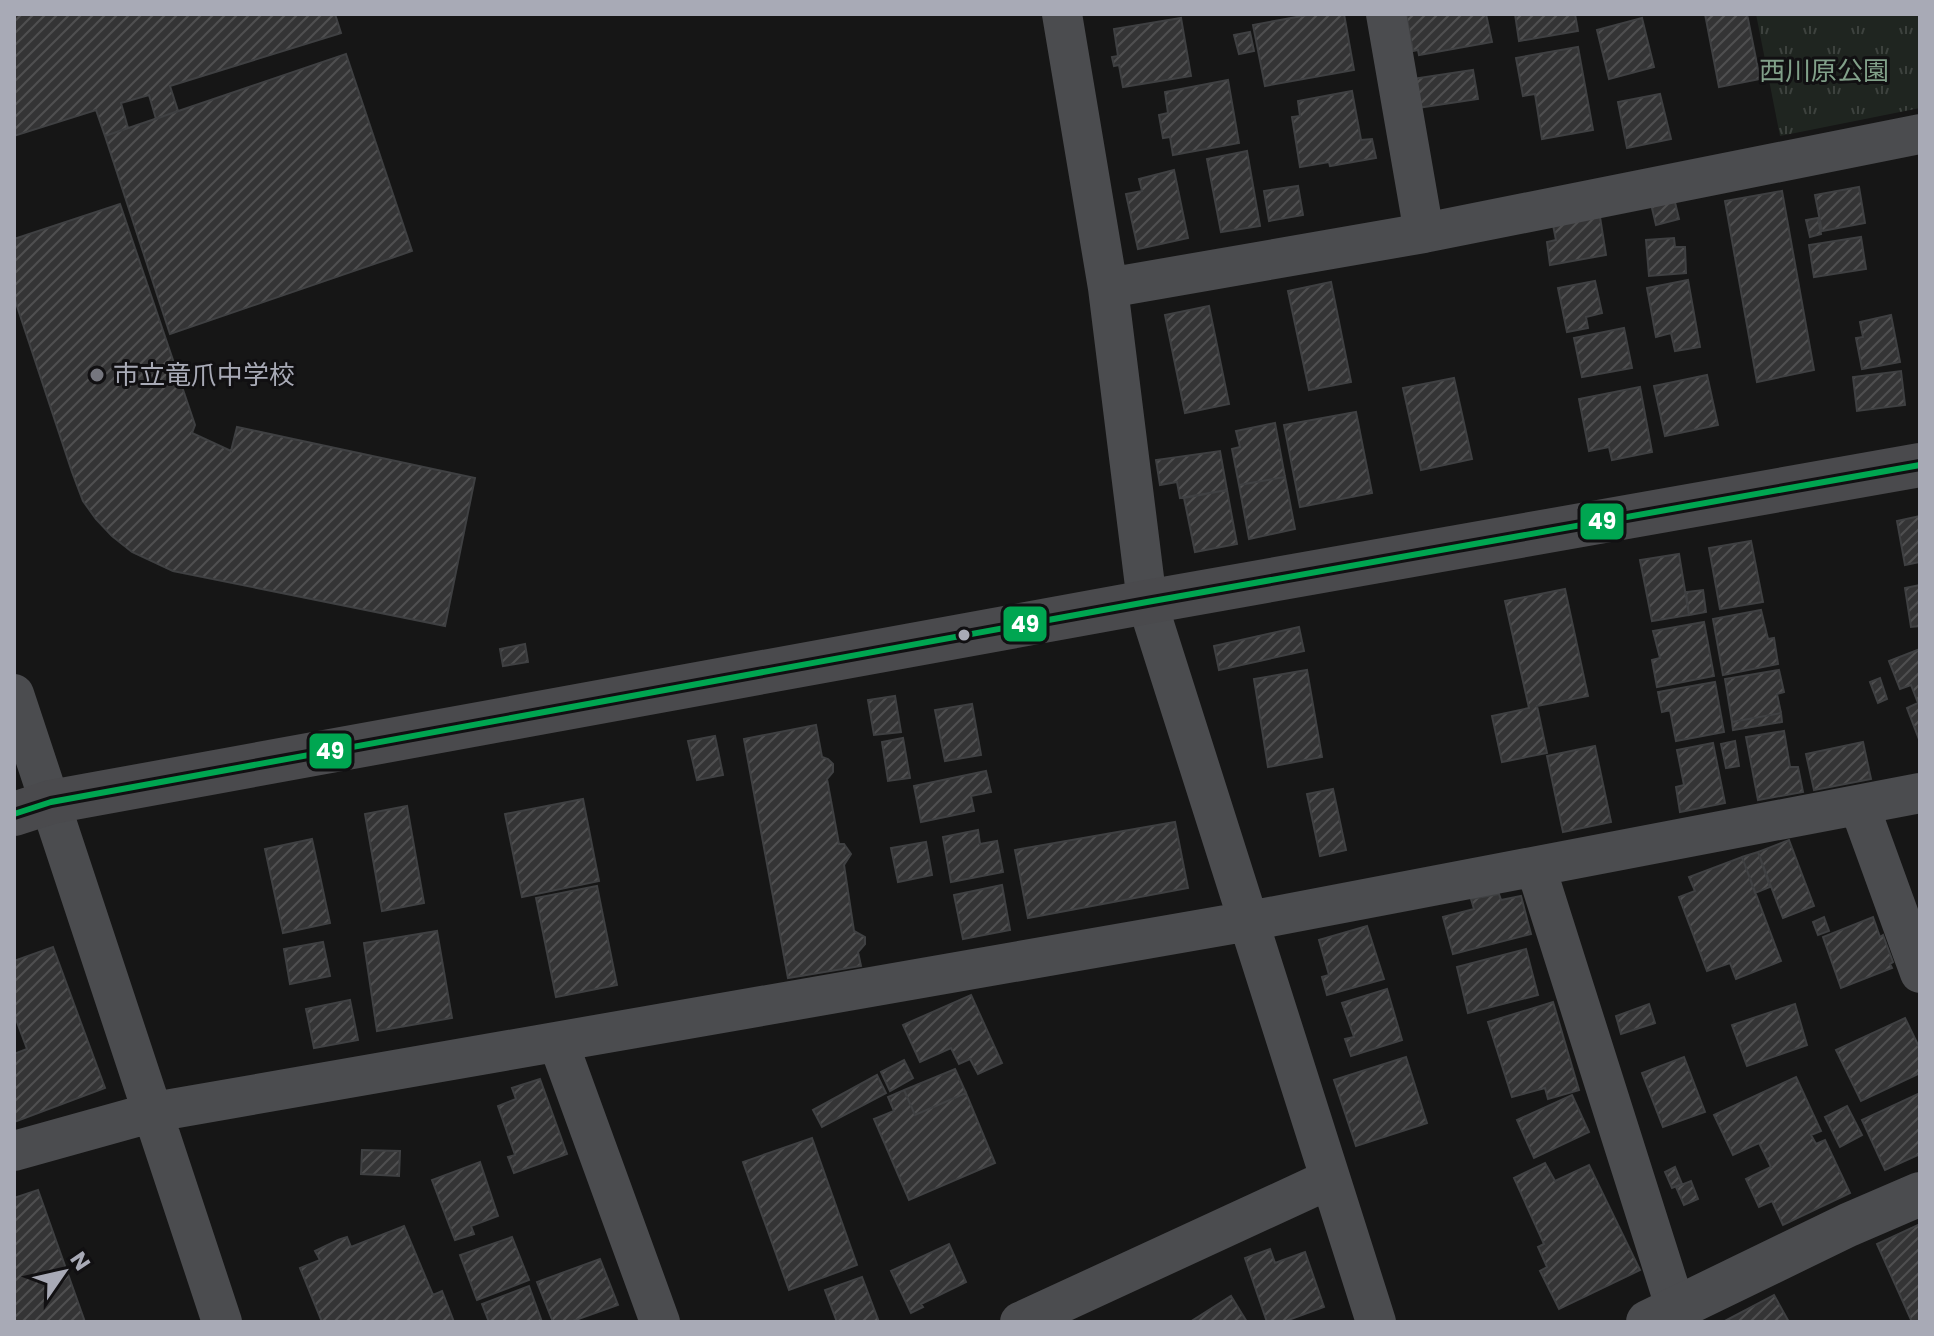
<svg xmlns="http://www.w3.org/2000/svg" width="1934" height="1336" font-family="Poppins,'Noto Sans JP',sans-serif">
  <defs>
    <pattern id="park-tufts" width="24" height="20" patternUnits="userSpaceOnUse" patternTransform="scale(2)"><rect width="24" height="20" fill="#1f2520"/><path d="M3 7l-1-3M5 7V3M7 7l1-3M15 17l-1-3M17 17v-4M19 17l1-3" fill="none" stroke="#3d423e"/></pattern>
    <pattern id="building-hatch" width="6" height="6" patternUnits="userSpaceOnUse" patternTransform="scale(2)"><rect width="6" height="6" fill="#343435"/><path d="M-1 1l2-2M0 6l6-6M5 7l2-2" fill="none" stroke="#4f4f50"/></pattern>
  </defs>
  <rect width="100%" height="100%" fill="#161616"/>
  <!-- park -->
  <path fill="url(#park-tufts)" d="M1756,14H1920V108L1780,136Z"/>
  <!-- building -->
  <path fill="url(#building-hatch)" stroke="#3f4042" stroke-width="2" d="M14,14H335L341,33L170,86L178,111L156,119L149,95L121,103L128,128L105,136L96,110L14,136Z
    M1313,14H1344L1354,70L1265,86L1253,25Z
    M1406,14H1486L1492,42L1419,55L1418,50L1413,51Z
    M1515,14H1575L1578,31L1519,41Z
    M1705,14H1747L1760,79L1719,87Z
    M1181,18L1191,76L1123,87L1119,65L1114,66L1112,57L1118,56L1114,29Z
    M1642,18L1654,67L1609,79L1597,30Z
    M1250,32L1254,51L1239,54L1234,35Z
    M1578,47L1593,130L1542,139L1535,94L1523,96L1516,58Z
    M346,54L412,251L170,334L105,136Z
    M1473,70L1478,99L1417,108L1412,79Z
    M1228,80L1239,143L1173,155L1170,137L1163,138L1159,115L1168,113L1165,92Z
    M1352,91L1361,140L1372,139L1376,158L1330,166L1329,162L1300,167L1292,117L1300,116L1298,101Z
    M1660,94L1671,139L1627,148L1618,102Z
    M1247,151L1260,226L1221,232L1207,159Z
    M1174,170L1188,238L1138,249L1126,194L1142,191L1139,179Z
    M1298,186L1303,215L1269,221L1264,191Z
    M1859,187L1865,223L1822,231L1815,195Z
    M1782,191L1814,370L1757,382L1725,201Z
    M1674,198L1679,219L1656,225L1651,204Z
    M120,204L195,425L192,433L231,451L237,427L475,478L445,626L173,571L132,552L112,536L96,519L83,501L72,472L14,297V239Z
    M1600,217L1606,255L1550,265L1547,242L1556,240L1553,225Z
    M1818,218L1821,234L1810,237L1806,220Z
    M1861,237L1866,269L1814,277L1809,245Z
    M1674,238L1675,247H1685L1686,273L1649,276L1646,240Z
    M1688,280L1700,347L1675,351L1671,333L1656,337L1647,288Z
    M1595,281L1602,313L1586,317L1588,328L1567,332L1558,288Z
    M1331,282L1351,382L1309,390L1288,291Z
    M1209,306L1229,404L1185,413L1165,315Z
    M1891,315L1900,362L1862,369L1856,338L1863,337L1860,322Z
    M1624,328L1632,368L1582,377L1574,338Z
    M1901,371L1905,405L1857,411L1853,377Z
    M1707,375L1718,425L1665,436L1654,386Z
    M1454,378L1472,459L1421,470L1403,388Z
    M1640,387L1652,452L1612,460L1609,447L1589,451L1579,399Z
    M1356,412L1372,493L1300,507L1284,425Z
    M1275,423L1285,477L1239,485L1232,449L1240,447L1236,431Z
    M1220,451L1227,490L1180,498L1177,482L1160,485L1156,460Z
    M1285,477L1295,529L1249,539L1239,485Z
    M1227,490L1237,544L1195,552L1184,498Z
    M1920,516V562L1905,565L1897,521Z
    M1751,541L1763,602L1720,609L1709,548Z
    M1679,554L1689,615L1652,621L1640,560Z
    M1920,585V626L1911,627L1905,588Z
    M1565,589L1588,696L1537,706L1547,753L1502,762L1492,716L1529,708L1505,601Z
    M1703,590L1706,612L1689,615L1686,592Z
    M1761,610L1768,639L1774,638L1778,664L1723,675L1713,619Z
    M1704,622L1714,676L1657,687L1652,660L1660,658L1653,631Z
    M1299,627L1304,651L1219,670L1214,646Z
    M525,644L528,662L503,666L500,649Z
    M1920,649V742L1907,708L1918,703L1911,685L1900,689L1889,661Z
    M1307,670L1322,757L1268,767L1254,679Z
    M1779,670L1784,692L1777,694L1781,713L1732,722L1725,679Z
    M1880,678L1887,699L1878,703L1870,682Z
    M1715,682L1724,732L1676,741L1670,710L1662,712L1658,692Z
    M895,696L901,732L874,735L868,700Z
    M972,704L981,755L945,761L935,710Z
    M1781,713L1782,722L1733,730L1732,722Z
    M816,725L822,757L828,759L833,764V772L827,779L839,844H844L851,854L844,865L854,931L865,937V944L858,952L861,966L788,978L744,739Z
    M1784,731L1790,767H1798L1803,792L1758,800L1746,737Z
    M715,736L723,775L697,780L688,741Z
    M903,738L910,778L888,781L882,742Z
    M1735,741L1739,766L1726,768L1721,744Z
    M1863,742L1871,779L1814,790L1806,754Z
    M1713,743L1725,803L1680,812L1676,787L1684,785L1677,750Z
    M1595,746L1611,822L1563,832L1547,756Z
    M986,771L991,792L971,796L974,811L921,822L914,786Z
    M1333,789L1346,850L1320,856L1307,794Z
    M583,799L599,881L522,897L505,814Z
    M407,806L424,903L382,911L365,814Z
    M1175,822L1188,888L1028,918L1015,850Z
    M978,830L980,844L997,841L1003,872L951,882L943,837Z
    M312,839L330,923L283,933L265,849Z
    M1789,840L1814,906L1783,918L1758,852Z
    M926,842L932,875L898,882L891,848Z
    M1758,852L1770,887L1755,893L1742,857Z
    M1742,857L1781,961L1736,979L1730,963L1707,971L1679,897L1695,891L1689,877Z
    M1002,885L1010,930L963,939L954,895Z
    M597,886L617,985L556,997L536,898Z
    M1499,894L1501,900L1521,896L1531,934L1453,954L1443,917L1474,909L1471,899Z
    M1824,917L1829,931L1818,935L1813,922Z
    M1873,917L1880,937L1883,935L1893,962L1890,964L1892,968L1841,988L1823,937Z
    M1367,926L1384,979L1327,995L1322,977L1329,975L1319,940Z
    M437,931L452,1018L377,1031L364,943Z
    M323,942L330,976L290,984L284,949Z
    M53,947L105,1088L14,1122V1054L27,1049L14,1014V961Z
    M1526,949L1538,995L1468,1013L1457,967Z
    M1387,989L1402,1040L1351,1056L1345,1039L1354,1037L1342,1003Z
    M971,995L1002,1063L978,1074L970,1059L959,1064L951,1048L920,1062L903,1025Z
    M350,1000L358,1040L314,1048L306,1009Z
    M1553,1002L1579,1090L1548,1099L1545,1088L1512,1097L1488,1022Z
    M1649,1004L1655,1023L1621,1034L1616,1016Z
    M1795,1004L1807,1045L1747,1066L1732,1025Z
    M1905,1018L1920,1049V1073L1861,1101L1836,1050Z
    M1406,1057L1427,1123L1356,1146L1334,1080Z
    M1684,1057L1705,1112L1663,1127L1642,1073Z
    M904,1060L913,1078L890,1091L881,1072Z
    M955,1069L966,1093L915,1115L904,1090Z
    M877,1075L886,1093L822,1127L813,1110Z
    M1796,1077L1821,1131L1811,1135L1816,1144L1825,1140L1850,1193L1783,1225L1772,1201L1759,1207L1746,1179L1771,1167L1759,1143L1733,1155L1714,1115Z
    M540,1079L567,1154L514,1173L508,1157L515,1155L498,1106L516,1099L512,1088Z
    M904,1090L915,1115L966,1093L995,1163L909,1200L874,1119L894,1111L888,1097Z
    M1920,1093V1154L1885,1170L1862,1120Z
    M1572,1095L1589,1132L1534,1158L1517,1120Z
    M1847,1106L1862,1135L1840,1147L1825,1117Z
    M812,1138L857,1265L789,1290L743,1162Z
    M362,1150L400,1151L399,1176L361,1174Z
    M480,1162L498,1216L471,1226L474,1234L455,1240L432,1180Z
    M1545,1163L1555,1181L1589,1165L1640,1270L1559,1309L1540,1271L1547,1267L1538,1247L1544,1244L1514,1178Z
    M1675,1167L1682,1184L1672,1188L1665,1172Z
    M1691,1181L1698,1199L1684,1205L1676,1187Z
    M38,1190L85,1322H14V1198Z
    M1920,1224V1322H1912L1877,1244Z
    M404,1226L433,1295L442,1291L454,1322H322L300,1268L320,1260L315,1251L338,1240L347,1237L351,1247Z
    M512,1237L529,1280L477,1300L460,1255Z
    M949,1244L966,1282L921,1304L923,1307L911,1313L891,1271Z
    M1270,1249L1275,1263L1305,1252L1324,1307L1283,1322H1267L1245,1258Z
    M600,1259L618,1305L570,1322H553L537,1282Z
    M862,1277L879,1322H837L825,1290Z
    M529,1286L542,1322H489L482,1304Z
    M1774,1295L1789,1322H1723Z
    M1231,1296L1247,1322H1190Z"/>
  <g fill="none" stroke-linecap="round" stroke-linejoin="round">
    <!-- minor -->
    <path stroke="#4b4c4f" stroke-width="40" d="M1062,14L1108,288L1147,602L1376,1322
      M1386,14L1424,233
      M1108,288L1424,233L1920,134
      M14,694L222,1322
      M1859,805L1920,973
      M1536,868L1676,1309
      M558,1042L660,1322
      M14,1151L154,1112L1249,921L1920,793
      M1020,1322L1330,1179"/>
    <!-- tertiary -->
    <path stroke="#4b4c4f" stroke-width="44" d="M1648,1322L1848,1225L1920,1194"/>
    <!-- secondary -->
    <path stroke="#4a4a4d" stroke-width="44" d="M14,814L51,802L1147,602L1920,465"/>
    <!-- bus-1 casing -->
    <g stroke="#111012" stroke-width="12">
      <path id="bus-1" d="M14,814L51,802L1147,602L1920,465"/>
    </g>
    <!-- bus-1 -->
    <use href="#bus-1" stroke="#00a651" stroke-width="6"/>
  </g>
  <!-- markers -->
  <circle fill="#75767e" stroke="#111012" stroke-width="3" cx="97" cy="375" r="8"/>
  <circle fill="#a8aab6" stroke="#111012" stroke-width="3" cx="964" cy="635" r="7"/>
  <g text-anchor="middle" stroke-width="6" stroke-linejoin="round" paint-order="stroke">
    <!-- park labels -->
    <g font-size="26" fill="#81a089" stroke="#111012">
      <text x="1824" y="80">西川原公園</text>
    </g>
    <!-- poi labels -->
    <g font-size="26" fill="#a8aab6" stroke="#111012" text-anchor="start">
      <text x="113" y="384">市立竜爪中学校</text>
    </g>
  </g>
  <g stroke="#111012" stroke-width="3">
    <rect x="1579" y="502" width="46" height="39" rx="8" fill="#00a651"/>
    <rect x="1002" y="605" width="46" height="38" rx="8" fill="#00a651"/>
    <rect x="308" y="732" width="45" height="38" rx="8" fill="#00a651"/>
  </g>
  <g font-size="22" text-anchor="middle" font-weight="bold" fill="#fff">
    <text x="1602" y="529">49</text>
    <text x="1025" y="632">49</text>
    <text x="330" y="759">49</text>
  </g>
  <!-- border -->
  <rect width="1934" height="1336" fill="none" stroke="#a8aab6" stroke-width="32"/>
  <!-- north arrow -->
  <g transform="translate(64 1272) rotate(56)" stroke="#111012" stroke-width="6" paint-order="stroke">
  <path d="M0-6L14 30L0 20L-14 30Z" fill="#a8aab6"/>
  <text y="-12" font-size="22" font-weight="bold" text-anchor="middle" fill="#a8aab6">N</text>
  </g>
</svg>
